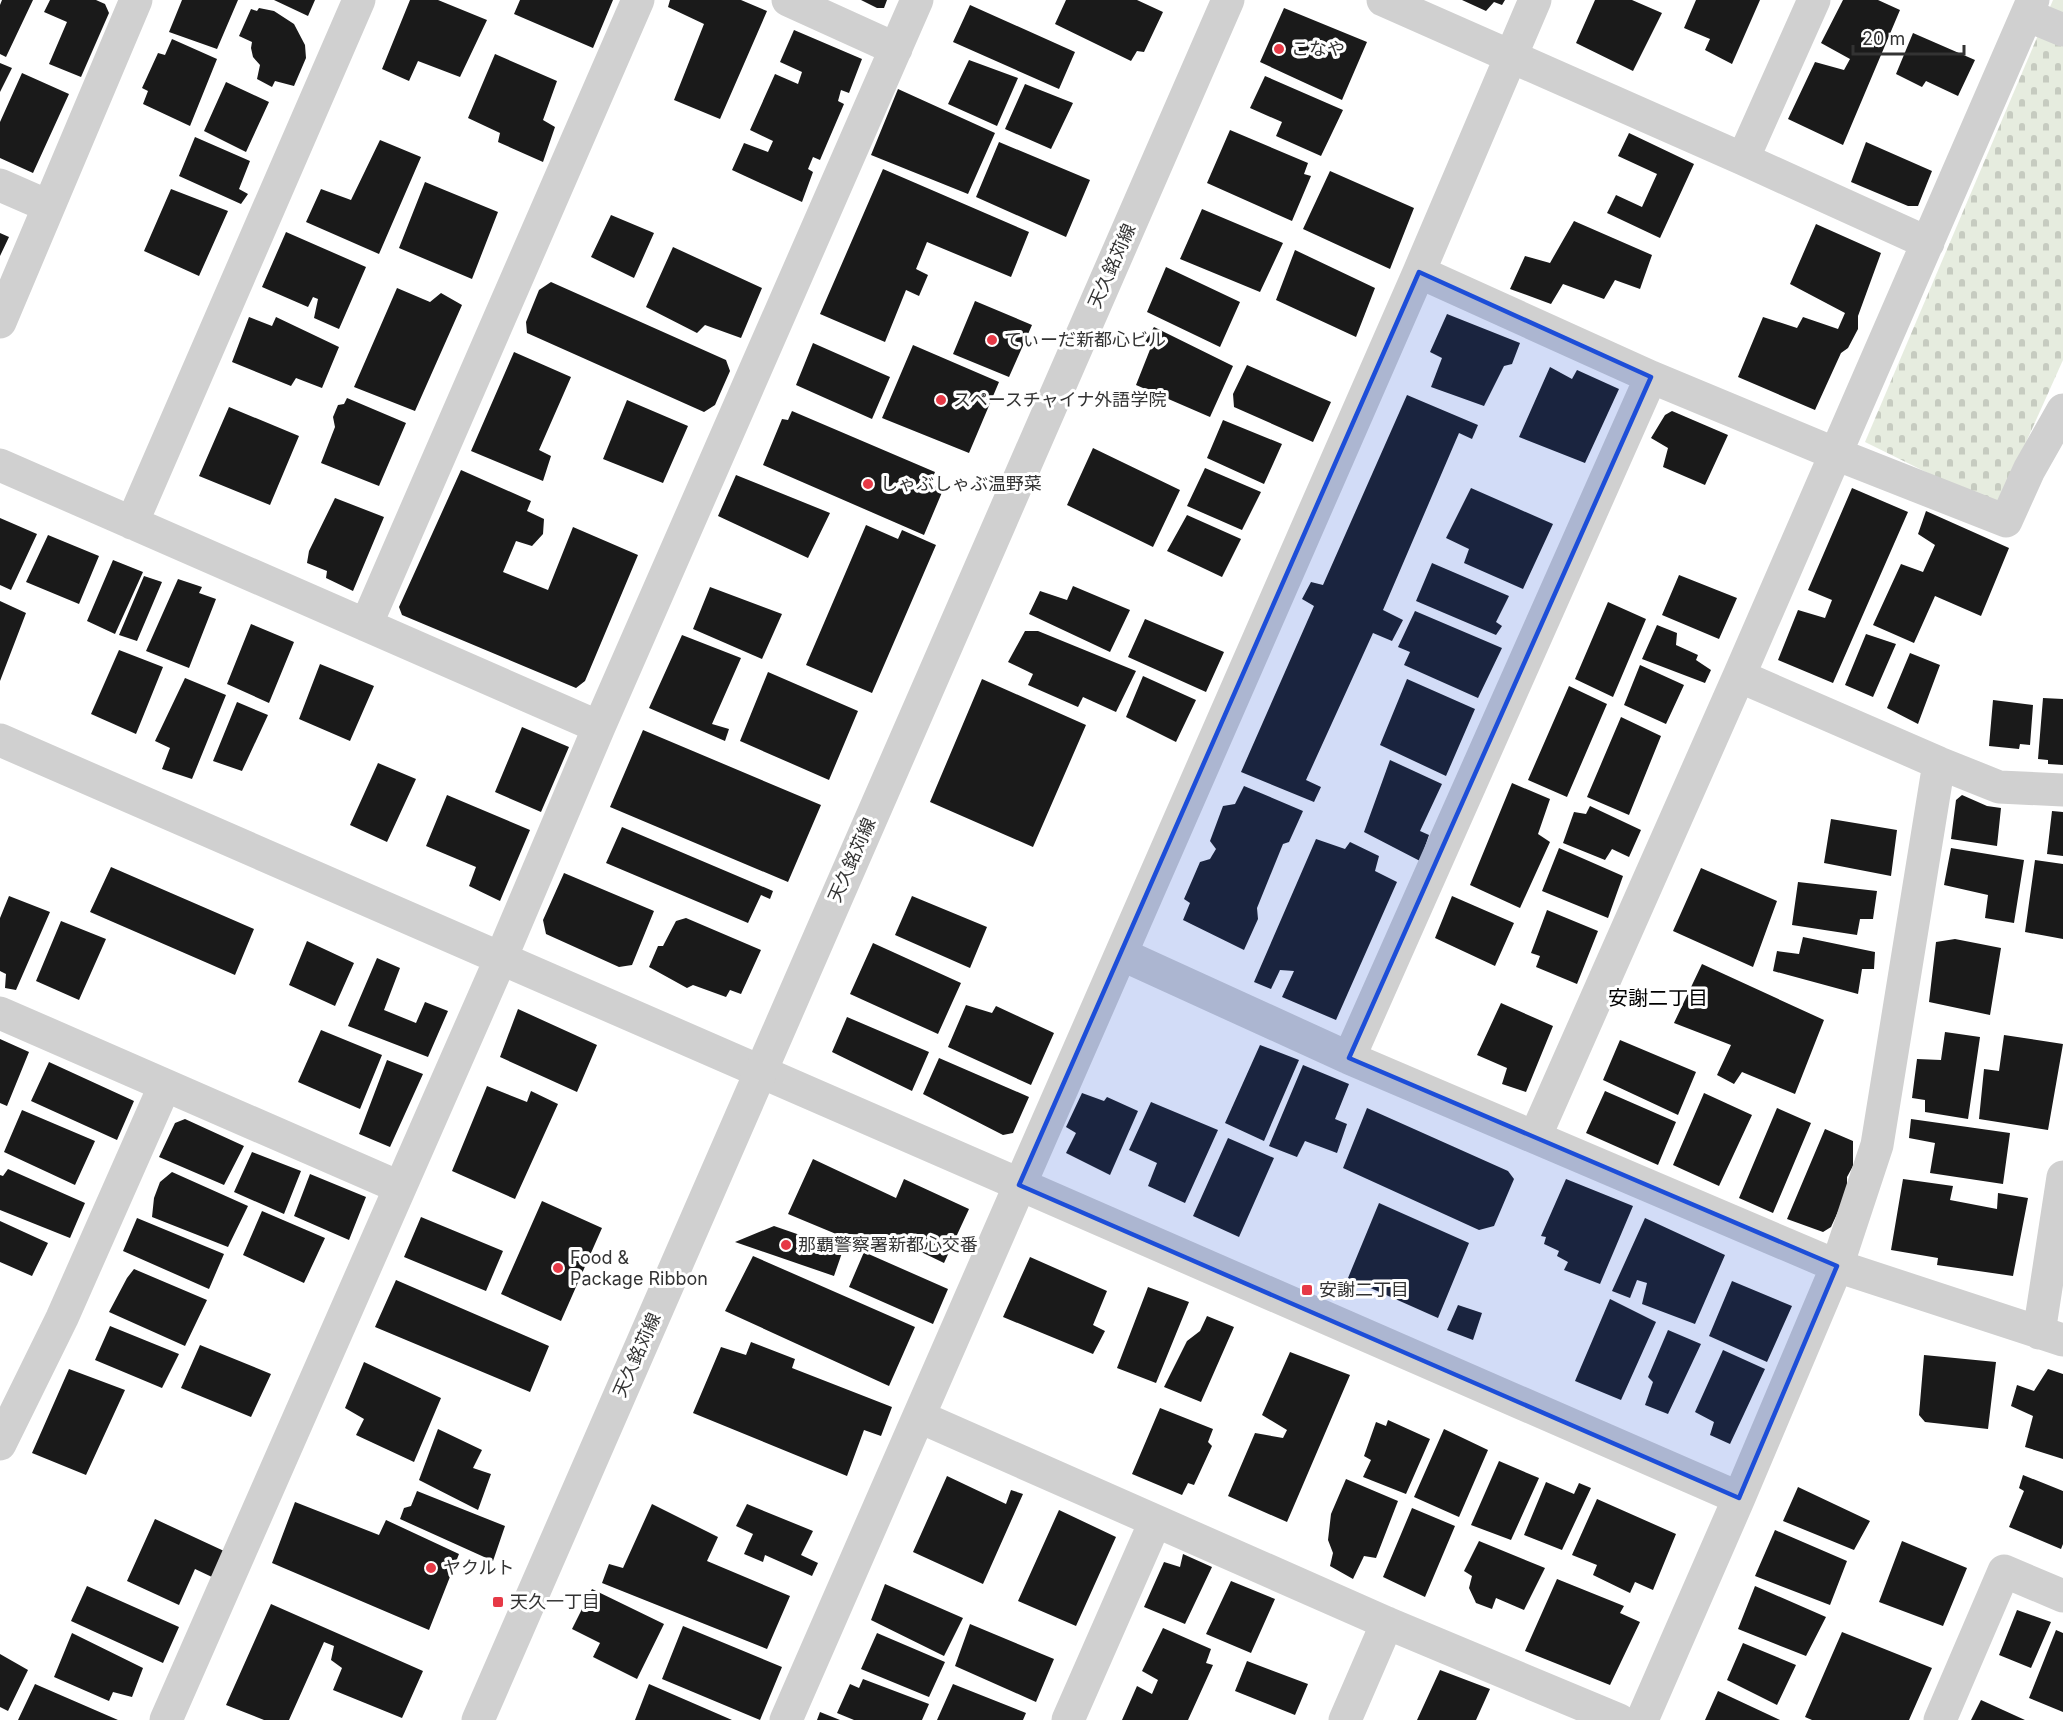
<svg xmlns="http://www.w3.org/2000/svg" width="2063" height="1720" font-family="Inter,'Noto Sans JP',sans-serif">
  <defs>
    <pattern id="cemetery-stones" width="16" height="16" patternUnits="userSpaceOnUse" patternTransform="scale(1.5)"><rect width="16" height="16" fill="#e6ecdf"/><path d="M2 7V4a2 2 0 0 1 4 0v3zM10 15v-3a2 2 0 0 1 4 0v3z" fill="#c6cbc0"/></pattern>
  </defs>
  <rect width="100%" height="100%" fill="#fff"/>
  <!-- cemetery -->
  <path fill="url(#cemetery-stones)" d="M2053,0H2063V360L1997,507L1865,442Z"/>
  <!-- building -->
  <path fill="#1a1a1a" d="M2,0H33L6,57L0,54V5Z
    M50,0H96L105,4L109,13L81,77L49,64L67,22L44,12Z
    M182,0H238L217,49L169,32Z
    M274,0H315L308,16Z
    M410,0H438L487,20L460,77L418,61L409,81L382,69Z
    M520,0H613L593,48L514,14Z
    M670,0H741L767,11L720,119L674,100L704,24L668,7Z
    M861,0H887L884,8H877Z
    M1066,0H1137L1163,12L1144,52L1137,51L1131,61L1055,24Z
    M1462,0H1505L1502,5L1494,2L1486,11Z
    M1595,0H1632L1662,13L1633,71L1576,43Z
    M1696,0H1760L1732,64L1705,50L1710,39L1684,28Z
    M1843,0H1878L1900,10L1843,145L1788,119L1815,62L1844,70L1850,59L1821,43Z
    M970,5L1075,52L1059,89L953,42Z
    M259,8L274,11L294,24L305,45L306,58L294,86L275,81L272,87L257,79L260,65L253,57L251,48L252,42L239,36L251,9L257,11Z
    M1284,8L1367,42L1342,100L1260,62Z
    M794,30L862,59L849,93L841,90L838,101L844,104L820,160L813,157L808,169L813,172L802,202L732,170L744,143L768,152L773,141L750,130L775,74L798,84L802,72L780,62Z
    M1913,33L1975,60L1958,96L1926,81L1922,87L1896,74Z
    M172,39L217,59L190,126L143,104L148,91L142,88L158,53L165,55Z
    M495,54L557,81L543,120L555,127L543,162L498,142L500,133L468,118Z
    M969,60L1018,78L997,126L948,104Z
    M0,63L12,68L0,92Z
    M22,73L69,94L33,173L0,158V122Z
    M1265,76L1343,110L1321,156L1276,136L1282,122L1250,108Z
    M226,82L269,102L246,152L204,131Z
    M1025,84L1073,103L1051,149L1005,129Z
    M898,89L995,133L968,194L871,155Z
    M1230,130L1308,163L1304,174L1311,176L1292,221L1207,183Z
    M1629,133L1694,164L1660,238L1607,213L1616,195L1642,207L1657,174L1618,156Z
    M195,137L250,161L239,189L248,194L241,204L179,176Z
    M380,140L421,157L379,254L306,222L321,189L351,200Z
    M999,142L1090,180L1066,237L976,197Z
    M1866,142L1932,171L1918,206H1908L1851,182Z
    M883,169L1029,232L1011,277L927,242L916,269L928,275L919,296L906,290L885,342L820,314Z
    M1330,171L1414,208L1390,269L1303,229Z
    M425,182L498,212L472,279L399,248Z
    M171,189L228,211L199,276L144,251Z
    M1202,209L1283,243L1260,292L1180,259Z
    M611,215L654,233L634,278L591,257Z
    M1574,221L1652,255L1640,289L1615,280L1604,299L1563,284L1551,304L1510,289L1525,256L1550,263Z
    M1816,224L1881,253L1858,316V329L1848,348L1841,353L1815,410L1738,377L1763,317L1797,328L1803,317L1838,329L1845,313L1790,284Z
    M286,232L366,267L339,329L314,318L318,299L313,297L308,307L262,287Z
    M0,233L9,237L0,256Z
    M673,247L762,288L741,338L705,325L697,333L646,307Z
    M1295,250L1375,288L1356,337L1276,300Z
    M1166,267L1240,302L1220,347L1147,312Z
    M551,282L726,360L730,371L715,405L704,412L527,333L526,322L539,290Z
    M397,288L430,302L441,293L462,305L415,411L354,387Z
    M975,301L1032,325L1009,377L953,354Z
    M1447,314L1520,343L1512,364L1504,366L1484,406L1431,387L1442,358L1430,352Z
    M249,317L272,326L276,317L339,347L322,388L296,378L291,386L232,362Z
    M1154,327L1233,366L1210,417L1136,385L1151,347L1145,342Z
    M813,343L890,377L872,419L796,385Z
    M913,345L999,382L969,453L882,418Z
    M514,352L571,377L539,450L551,456L543,481L471,451Z
    M1247,365L1331,402L1313,442L1234,407L1233,394Z
    M1550,367L1572,379L1577,370L1619,389L1585,463L1519,437Z
    M1407,395L1478,425L1472,439L1459,433L1383,610L1403,620L1392,641L1373,633L1306,780L1321,787L1314,802L1241,772L1314,606L1302,599L1311,582L1323,585Z
    M347,398L406,423L379,486L321,463L335,427L333,417L338,405L344,404Z
    M627,400L688,426L663,483L603,459Z
    M229,407L299,436L270,505L199,476Z
    M792,411L935,472L930,484L943,490L924,535L763,465L782,419L788,420Z
    M1672,411L1728,435L1705,485L1663,467L1668,448L1651,438L1665,415Z
    M1223,420L1282,444L1264,484L1207,458Z
    M1093,448L1180,490L1153,547L1067,505Z
    M1205,468L1261,492L1242,530L1187,506Z
    M461,470L531,501L527,511L544,519L543,534L532,546L516,541L503,572L548,590L573,527L638,555L585,681L576,688L402,615L399,607Z
    M736,475L830,513L808,558L718,516Z
    M1471,488L1553,524L1523,589L1464,563L1469,549L1446,538Z
    M1852,488L1908,512L1833,683L1778,660L1798,610L1825,618L1832,600L1808,590Z
    M335,498L384,517L353,591L326,578L327,571L307,563L309,551Z
    M1926,511L2009,548L1981,616L1935,596L1914,643L1873,625L1901,564L1923,572L1935,545L1918,534Z
    M1187,515L1241,539L1222,577L1167,551Z
    M0,518L37,534L11,590L0,585Z
    M866,525L898,539L902,530L936,545L872,693L806,665Z
    M48,535L99,556L79,604L26,582Z
    M113,560L143,572L115,634L87,621Z
    M1432,563L1509,596L1496,622L1502,626L1496,635L1416,601Z
    M1679,575L1737,598L1719,639L1662,615Z
    M144,576L162,582L137,641L119,635Z
    M178,579L202,587L199,593L216,599L189,668L146,651Z
    M1073,586L1130,610L1110,652L1029,614L1040,591L1067,600Z
    M710,587L782,614L762,659L693,629Z
    M0,601L26,613L0,681Z
    M1608,602L1646,619L1613,697L1575,679Z
    M1415,611L1502,648L1478,698L1404,665L1410,652L1398,647Z
    M1145,619L1224,652L1206,692L1128,657Z
    M251,624L294,642L269,703L227,684Z
    M1657,625L1677,633L1676,645L1698,655L1696,660L1711,670L1705,683L1642,659Z
    M1025,631H1038L1136,671L1116,712L1083,697L1078,707L1028,685L1033,674L1008,662Z
    M1866,634L1896,644L1873,697L1845,685Z
    M682,635L741,658L712,724L729,729L725,741L649,708Z
    M119,650L163,667L136,734L91,714Z
    M1910,653L1940,665L1918,724L1887,708Z
    M320,664L374,686L350,741L299,719Z
    M1640,665L1684,685L1666,724L1624,705Z
    M768,672L858,711L829,780L740,741Z
    M1143,676L1196,700L1176,742L1126,717Z
    M185,678L226,695L192,779L162,769L170,748L155,741Z
    M982,679L1086,725L1033,847L930,802Z
    M1407,679L1475,709L1446,776L1380,745Z
    M1569,686L1607,704L1567,797L1528,780Z
    M2043,698L2063,699V765L2048,764V760L2038,759Z
    M1993,700L2033,705L2030,745L2020,744L2019,749L1989,746Z
    M237,702L268,715L242,771L213,761Z
    M1621,717L1661,736L1629,815L1587,797Z
    M522,727L569,747L541,812L495,792Z
    M643,730L821,805L788,882L610,807Z
    M1390,760L1442,784L1420,831L1429,835L1420,861L1364,832Z
    M378,763L416,779L387,842L350,825Z
    M1512,783L1550,799L1538,834L1550,842L1520,908L1470,885Z
    M1244,786L1303,811L1289,842L1283,844L1257,908L1258,919L1244,950L1183,920L1190,903L1184,899L1200,862L1210,859L1216,849L1210,841L1223,806L1235,804Z
    M447,795L530,830L500,901L469,886L476,867L426,846Z
    M1962,795L1987,806L2001,808L1997,846L1951,839L1956,800Z
    M1590,806L1641,830L1629,857L1612,849L1605,860L1563,843L1574,812L1586,814Z
    M2052,811L2063,812V856L2047,854Z
    M1831,819L1897,830L1891,876L1824,863Z
    M622,827L773,891L770,899L761,895L748,923L606,863Z
    M1316,839L1345,849L1350,842L1379,856L1375,871L1397,882L1336,1020L1282,997L1294,971L1280,970L1271,989L1254,982Z
    M1559,848L1623,876L1608,918L1542,891Z
    M1951,848L2024,860L2014,923L1985,918L1988,895L1944,885Z
    M2035,860L2063,864V939L2025,932Z
    M111,867L254,929L235,975L90,912Z
    M1701,868L1777,901L1753,967L1673,931Z
    M564,873L654,911L632,965L619,967L546,934L543,920Z
    M1798,882L1877,891L1873,919H1860L1857,935L1792,925Z
    M9,896L50,912L16,990L5,988L6,974L0,971V918Z
    M912,896L987,927L970,968L895,935Z
    M1452,896L1514,923L1495,966L1435,938Z
    M1547,910L1598,931L1577,984L1536,967L1540,956L1531,953Z
    M686,918L761,950L741,994L730,990L726,997L693,985L687,988L649,967L658,946H663L676,921Z
    M61,921L106,939L79,1000L36,981Z
    M1803,937L1875,952L1874,969H1862L1858,994L1773,971L1777,951L1799,954Z
    M1955,939L2001,948L1990,1015L1929,1002L1936,942Z
    M307,941L354,963L335,1006L289,985Z
    M873,943L961,983L938,1034L850,994Z
    M377,958L400,968L384,1010L416,1023L425,1002L448,1011L428,1057L348,1026Z
    M1702,964L1824,1020L1795,1094L1742,1072L1734,1084L1717,1075L1731,1045L1674,1023Z
    M1501,1003L1553,1026L1526,1092L1502,1084L1507,1068L1477,1055Z
    M966,1005L992,1013L996,1006L1054,1033L1031,1085L948,1047Z
    M518,1009L597,1045L577,1092L500,1057Z
    M847,1017L929,1052L912,1091L832,1052Z
    M321,1030L382,1055L360,1109L298,1082Z
    M1945,1032L1980,1037L1968,1119L1925,1112V1100L1912,1098L1917,1059L1941,1060Z
    M2004,1035L2063,1044L2048,1130L1979,1119L1984,1069L1999,1071Z
    M0,1039L29,1052L7,1106L0,1103Z
    M1620,1040L1696,1072L1678,1115L1603,1080Z
    M1260,1045L1299,1060L1264,1141L1225,1123Z
    M939,1058L1029,1097L1013,1133L1003,1135L923,1094Z
    M387,1060L423,1074L390,1147L359,1134Z
    M49,1062L134,1101L117,1140L31,1101Z
    M1303,1065L1349,1084L1335,1119L1347,1124L1337,1153L1305,1141L1297,1157L1269,1146Z
    M487,1086L527,1102L531,1091L558,1104L515,1199L452,1171Z
    M1605,1091L1676,1122L1658,1165L1586,1133Z
    M1082,1093L1104,1101L1107,1097L1138,1111L1110,1175L1066,1153L1076,1133L1066,1127Z
    M1704,1093L1752,1115L1719,1186L1673,1165Z
    M1151,1102L1218,1130L1185,1203L1148,1186L1157,1163L1129,1150Z
    M1367,1108L1508,1171L1514,1179L1494,1226L1479,1230L1343,1168Z
    M1777,1108L1811,1123L1773,1213L1739,1198Z
    M22,1110L95,1141L75,1185L4,1152Z
    M185,1119L244,1146L224,1185L159,1157L175,1123Z
    M1911,1119L2010,1133L2003,1184L1930,1173L1935,1143L1909,1138Z
    M1825,1129L1853,1141V1166L1847,1177V1192L1831,1227L1823,1232L1787,1219Z
    M1228,1138L1274,1158L1239,1237L1193,1216Z
    M252,1152L301,1171L284,1214L234,1192Z
    M813,1159L896,1198L904,1179L969,1209L944,1263L884,1234L877,1251L788,1214Z
    M8,1169L85,1203L70,1238L0,1210V1175L3,1176Z
    M172,1172L248,1206L228,1247L152,1217L154,1198L160,1182Z
    M310,1174L366,1197L349,1240L294,1216Z
    M1566,1179L1633,1206L1600,1284L1564,1270L1568,1262L1557,1256L1559,1251L1544,1244L1546,1237L1541,1236Z
    M1903,1179L1953,1186L1950,1200L1997,1209L1998,1193L2028,1198L2013,1276L1937,1265L1938,1258L1891,1250Z
    M542,1201L602,1228L561,1321L501,1294Z
    M1379,1203L1469,1243L1438,1318L1348,1278Z
    M262,1211L325,1238L304,1283L243,1255Z
    M421,1217L503,1251L486,1291L404,1257Z
    M137,1218L224,1254L209,1289L123,1251Z
    M1645,1218L1725,1255L1695,1324L1642,1304L1647,1283L1637,1280L1630,1298L1612,1291Z
    M0,1221L48,1243L32,1276L0,1262Z
    M774,1226L843,1250L834,1276L735,1242Z
    M864,1252L948,1289L933,1324L849,1287Z
    M753,1256L915,1327L889,1386L725,1311Z
    M1030,1257L1107,1291L1093,1325L1105,1331L1093,1354L1003,1317Z
    M134,1269L207,1300L185,1346L109,1312L127,1278Z
    M396,1280L549,1346L530,1392L375,1327Z
    M1732,1281L1792,1306L1767,1362L1709,1336Z
    M1148,1287L1189,1302L1156,1383L1117,1368Z
    M1610,1299L1656,1322L1621,1400L1575,1381Z
    M1458,1305L1482,1313L1473,1340L1447,1330Z
    M1207,1316L1234,1327L1201,1402L1164,1387L1187,1341L1200,1331Z
    M110,1326L179,1354L162,1388L95,1360Z
    M1668,1330L1701,1344L1668,1414L1645,1405L1653,1382L1648,1377Z
    M751,1342L795,1359L792,1368L892,1407L881,1436L864,1430L847,1476L693,1413L721,1347L746,1355Z
    M200,1345L271,1374L251,1417L181,1388Z
    M1723,1350L1765,1369L1730,1444L1710,1435L1714,1422L1695,1412Z
    M1290,1352L1350,1375L1287,1522L1228,1496L1255,1433L1283,1438L1287,1430L1262,1415Z
    M1924,1355L1996,1362L1988,1429L1925,1422L1919,1415Z
    M364,1362L441,1398L414,1462L356,1435L364,1419L345,1408Z
    M69,1369L125,1390L86,1475L32,1453Z
    M2048,1369L2063,1374V1459L2025,1447L2033,1416L2011,1406L2017,1385L2034,1391Z
    M1160,1408L1213,1429L1208,1442L1212,1446L1194,1485L1188,1483L1182,1495L1132,1474Z
    M1388,1420L1430,1439L1406,1494L1363,1477L1371,1460L1364,1456L1376,1422L1386,1426Z
    M438,1429L482,1450L473,1468L491,1474L478,1510L419,1480Z
    M1444,1429L1488,1450L1459,1517L1414,1497Z
    M1499,1461L1539,1478L1511,1540L1471,1525Z
    M2023,1475L2063,1491V1544L2061,1549L2009,1527L2024,1491L2019,1488Z
    M947,1476L1006,1504L1011,1490L1023,1494L983,1584L913,1552Z
    M1346,1479L1398,1501L1376,1558L1364,1556L1353,1579L1330,1566L1333,1553L1328,1540L1331,1514Z
    M1546,1482L1574,1494L1579,1483L1591,1488L1562,1550L1524,1535Z
    M1798,1487L1870,1521L1854,1550L1783,1521Z
    M417,1491L505,1526L493,1561L400,1519L404,1508L411,1506Z
    M1597,1499L1676,1534L1653,1590L1635,1582L1630,1593L1593,1575L1597,1565L1572,1555Z
    M295,1502L379,1535L386,1520L459,1554L429,1630L272,1563Z
    M652,1504L718,1537L707,1561L790,1596L767,1649L602,1583L609,1564L623,1568Z
    M747,1504L813,1531L801,1555L818,1563L812,1576L765,1555L763,1562L744,1554L753,1534L736,1526Z
    M1412,1508L1455,1526L1425,1597L1383,1577Z
    M1059,1510L1116,1537L1076,1626L1018,1601Z
    M155,1519L224,1551L212,1577L195,1569L179,1605L127,1581Z
    M1775,1530L1847,1561L1830,1605L1755,1576Z
    M1479,1541L1545,1568L1524,1610L1496,1598L1492,1609L1476,1603L1469,1588L1472,1576L1464,1571Z
    M1902,1541L1967,1568L1943,1626L1879,1602Z
    M1183,1554L1212,1567L1185,1624L1144,1607L1164,1562L1180,1567Z
    M1557,1579L1624,1606L1620,1613L1640,1622L1610,1685L1525,1651Z
    M1231,1581L1275,1599L1251,1653L1206,1634Z
    M885,1584L963,1618L944,1656L871,1620Z
    M87,1586L179,1627L163,1663L71,1621Z
    M1755,1586L1826,1617L1806,1656L1738,1629Z
    M592,1589L664,1624L637,1679L593,1657L600,1643L572,1629Z
    M271,1604L423,1671L402,1718L333,1690L342,1668L331,1660L334,1646L324,1642L289,1720H264L226,1705Z
    M2017,1610L2051,1622L2031,1668L1999,1655Z
    M970,1624L1054,1659L1036,1702L955,1666Z
    M683,1626L782,1667L760,1720L662,1679Z
    M1163,1628L1211,1649L1206,1663L1213,1665L1188,1720H1122L1137,1686L1152,1694L1158,1680L1142,1671Z
    M2056,1630L2063,1633V1712L2029,1698Z
    M1842,1632L1932,1668L1909,1720H1812L1805,1717Z
    M72,1633L143,1668L132,1697L113,1692L109,1701L54,1677Z
    M877,1633L945,1662L929,1697L861,1669Z
    M1743,1643L1796,1665L1777,1705L1727,1680Z
    M0,1654L28,1670L8,1711L0,1707Z
    M1247,1661L1308,1684L1295,1715L1235,1691Z
    M1440,1670L1490,1689L1476,1720H1417Z
    M863,1679L929,1704L922,1720H854L837,1713L850,1684L859,1688Z
    M35,1684L118,1720H18Z
    M649,1684L732,1720H635Z
    M953,1684L1026,1713L1023,1720H937Z
    M1718,1691L1780,1720H1705Z
    M1981,1700L2025,1720H1971Z
    M820,1712L840,1720H817Z"/>
  <g fill="none" stroke-linecap="round" stroke-linejoin="round">
    <!-- minor -->
    <path stroke="#d0d0d0" stroke-width="33" d="M788,0L896,49
      M1383,0L1743,159L1928,243
      M2027,15L2063,30
      M1743,159L1814,0
      M0,185L48,206
      M1419,272L1651,377L1836,454L2006,521L2029,470L2063,410
      M0,322L136,0
      M0,465L599,727
      M132,523L359,0
      M366,625L638,0
      M1739,676L1939,763L1999,787L2063,790
      M0,740L1739,1498
      M1121,954L1349,1058L1837,1266L2063,1340
      M0,1013L399,1187
      M1349,1058L1651,377
      M1535,1137L1739,676L2033,0
      M2039,1333L2063,1177
      M920,1417L1387,1623L1619,1720
      M0,1444L62,1318L165,1085
      M166,1720L501,958L599,727L917,0
      M786,1720L1419,272L1535,0
      M1068,1720L1155,1522
      M1345,1720L1387,1623
      M1642,1720L1739,1498L1837,1266L1877,1145L1939,763
      M1940,1720L2004,1571L2063,1596"/>
    <!-- tertiary -->
    <path stroke="#d0d0d0" stroke-width="33" d="M478,1720L1228,0"/>
  </g>
  <!-- marked area -->
  <path fill="#1d4ed8" fill-opacity="0.2" stroke="#1d4ed8" stroke-width="4.5" stroke-linejoin="round" d="M1419,272L1651,377L1349,1058L1837,1266L1739,1498L1019,1185Z"/>
  <!-- markers -->
  <g fill="#e63946" stroke="#fff" stroke-width="2">
    <circle cx="1279" cy="49" r="6"/>
    <circle cx="992" cy="340" r="6"/>
    <circle cx="941" cy="400" r="6"/>
    <circle cx="868" cy="484" r="6"/>
    <circle cx="786" cy="1245" r="6"/>
    <circle cx="558" cy="1268" r="6"/>
    <rect x="1301" y="1284" width="12" height="12" rx="3"/>
    <circle cx="431" cy="1568" r="6"/>
    <rect x="492" y="1596" width="12" height="12" rx="3"/>
  </g>
  <g text-anchor="middle" stroke-width="6" stroke-linejoin="round" paint-order="stroke">
    <!-- poi labels -->
    <g font-size="18" fill="#333" stroke="#fff" text-anchor="start">
      <text x="1291" y="55">こなや</text>
      <text x="1004" y="346">てぃーだ新都心ビル</text>
      <text x="953" y="406">スペースチャイナ外語学院</text>
      <text x="880" y="490">しゃぶしゃぶ温野菜</text>
      <text x="798" y="1251">那覇警察署新都心交番</text>
      <text x="570" y="1264">Food &amp;<tspan x="570" dy="21">Package Ribbon</tspan></text>
      <text x="1319" y="1296">安謝二丁目</text>
      <text x="443" y="1574">ヤクルト</text>
      <text x="510" y="1608">天久一丁目</text>
    </g>
    <!-- street labels -->
    <g font-size="18" fill="#333" stroke="#fff">
      <text transform="translate(1112 266) rotate(-66)" y="6">天久銘苅線</text>
      <text transform="translate(852 860) rotate(-66)" y="6">天久銘苅線</text>
      <text transform="translate(637 1355) rotate(-66)" y="6">天久銘苅線</text>
    </g>
    <!-- neighbourhood labels -->
    <g font-size="20" fill="#000" stroke="#fff">
      <text x="1658" y="1005">安謝二丁目</text>
    </g>
  </g>
  <!-- scale -->
  <path d="M1853 45v9h111v-9" fill="none" stroke="#333333" stroke-width="3"/>
  <text x="1862" y="45" font-size="18" fill="#333333" stroke="#ffffff" stroke-width="4.5" paint-order="stroke">20 m</text>
</svg>
